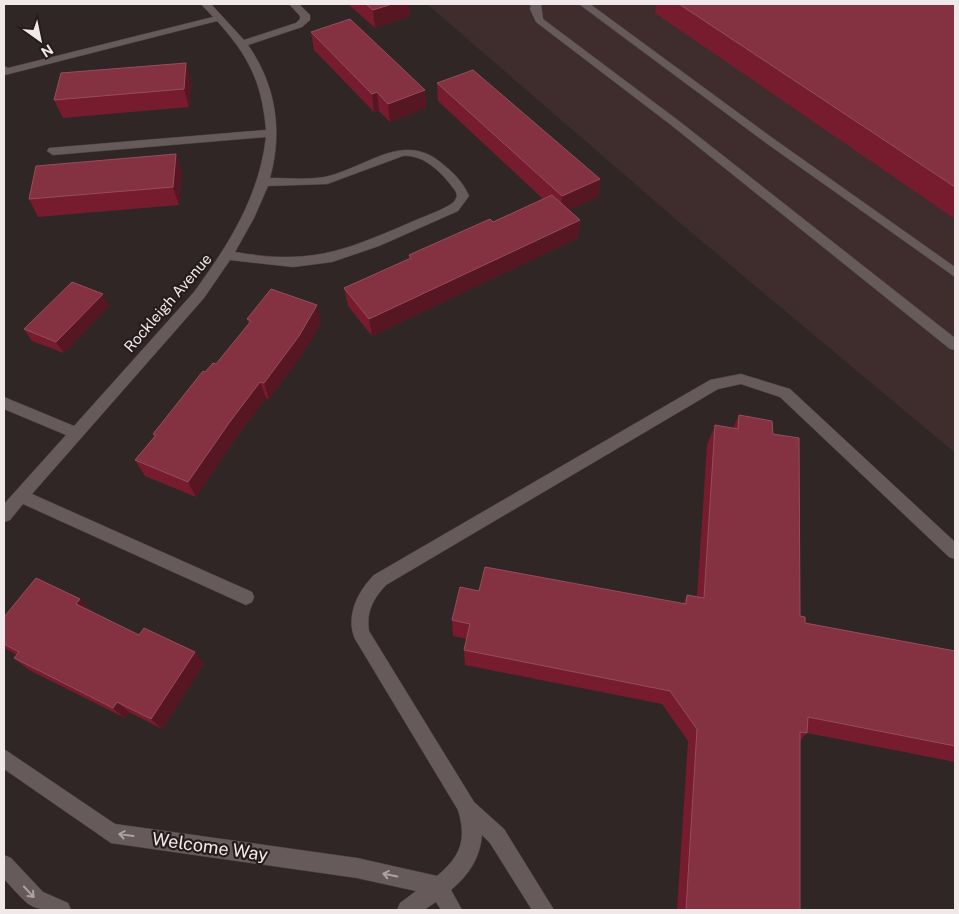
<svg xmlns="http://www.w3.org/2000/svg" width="959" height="914" font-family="'Public Sans',sans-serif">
  <rect width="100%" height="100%" fill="#312626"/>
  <!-- built -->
  <path fill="#3f2c2d" d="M427,4H955V453L679,222Z"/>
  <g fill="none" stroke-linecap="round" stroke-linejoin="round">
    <!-- minor casing -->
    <g stroke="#4d4343" stroke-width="1">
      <path id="minor" d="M201,4H211L244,40L296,23L300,19V16L289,4H299L310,15V20L302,27L248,45C276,85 283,131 270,178C287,178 306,180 324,177C368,168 404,128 445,166C455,174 464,184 469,196L458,211L379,246L332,262L293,267L230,260L204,298L32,494L252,592L254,597L252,602L246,605L23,504L10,520L4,522V504L66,435L4,409V397L74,426L194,292C229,244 259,197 266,137L53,155L47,151L49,148L266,130C262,83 249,56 217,21L5,75L4,66L8,68L213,17ZM403,156C425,154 444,175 456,192L457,196L454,202C442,211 424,216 409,223C342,252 309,265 235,252L254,218L268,186L327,184Z
        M531,4H541L543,19L679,121L955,338V350L950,349L671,125L536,22L530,9Z
        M579,4H590L774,139L955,267V277L766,143Z
        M741,374L790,389L955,542V559L949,557L780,397L741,384L718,389L386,585C373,599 366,612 369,631L474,802L504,829L554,910H532L490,843L482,835C480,858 469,875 451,890L462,910H441L436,902L424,910H397L400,903L416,891L357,878L111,843L4,769V749L115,824L357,858L437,876C461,856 467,840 458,810L355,639C345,616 358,591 374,575L710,380Z
        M4,855L11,858L43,892L68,903L71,910C28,910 33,910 4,879Z"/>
    </g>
    <!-- minor -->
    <use href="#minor" fill="#675a5b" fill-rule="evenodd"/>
  </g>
  <!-- wall -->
  <path fill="#771b2e" d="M348,4H409L410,16L375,28Z
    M656,4H955V219L655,13Z
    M311,32L425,90L426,108L390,122L379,111L374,112L314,50Z
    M191,81L189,107L63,118L54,100Z
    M437,83L600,179L598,197L569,210L580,220L578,238L372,336L348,306L344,288L409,259V255L493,222L543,199L438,101Z
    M182,172L179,205L38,217L29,199Z
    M109,306L64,353L32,341L24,329Z
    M247,319L321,322L303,353L269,399L266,398L235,439L196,497L145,476L135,460L154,437L153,434L205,372L216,364L249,324Z
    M739,415L773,434L800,616L805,623L955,651V762L807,733L800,740V910H677L688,741L662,704L465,665L464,650L467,639L453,636L452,620L479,591L683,604L687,595L697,597L707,445L715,425L733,428Z
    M80,599L92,612L139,635L195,652L204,664L162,729L129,712L125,718L29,670L14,658L17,655L4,648V617Z"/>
  <!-- shaded-wall -->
  <path fill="#561622" d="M392,4H409L410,16L375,28L373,10Z
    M186,63L191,81L189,107L184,89Z
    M425,90L426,108L390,122L388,104Z
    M377,92L379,111L374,112L372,94Z
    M176,154L182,172L179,205L173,187Z
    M600,179L598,197L561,214L562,196Z
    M580,220L578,238L372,336L369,319Z
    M103,294L109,306L64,353L56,342Z
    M317,305L321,322L303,353L269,399L264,383Z
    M260,382L266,398L235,439L196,497L188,482L229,423Z
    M80,599L92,612L76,604Z
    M195,652L204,664L162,729L151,719Z
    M117,702L129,712L125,718L113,708Z"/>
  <!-- building -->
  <path fill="#843142" stroke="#954e5c" d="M366,4H392L373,10Z
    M679,4H955V187Z
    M350,19L425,90L388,104L377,92L372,94L311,32Z
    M186,63L184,89L54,100L61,73Z
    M473,70L600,179L562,196L437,83Z
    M176,154L173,187L29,199L36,166Z
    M552,195L580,220L369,319L344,288L411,258L409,255L490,219L493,222Z
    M72,282L103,294L56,342L24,329Z
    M271,289L317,305L299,336L264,383L260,382L229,423L188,482L135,460L156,435L153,434L203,371L205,372L213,363L216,364L251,321L247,319Z
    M739,415L772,421L773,434L799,438L800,616L805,617V623L955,651V746L808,717L807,733L800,732V910H686L697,729L670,691L464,650L470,624L452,620L460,587L479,591L485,567L686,604L687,595L704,598L715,425L738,429Z
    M36,578L80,599L76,604L139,635L144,628L195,652L151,719L117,702L113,708L14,658L19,652L4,644V617Z"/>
  <!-- one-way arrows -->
  <defs><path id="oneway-shaft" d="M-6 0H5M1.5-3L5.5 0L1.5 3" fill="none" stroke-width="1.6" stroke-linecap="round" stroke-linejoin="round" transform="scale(1.25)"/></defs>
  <g stroke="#aca2a2">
    <use href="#oneway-shaft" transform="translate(126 835) rotate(-172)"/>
    <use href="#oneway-shaft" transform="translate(390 875) rotate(-168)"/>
    <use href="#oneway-shaft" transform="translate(29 892) rotate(47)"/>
  </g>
  <g text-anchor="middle" stroke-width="4.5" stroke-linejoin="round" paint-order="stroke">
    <!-- street labels -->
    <g font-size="15" fill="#f1e9e9" stroke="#271c1d">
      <text transform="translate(168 303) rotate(-49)" y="5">Rockleigh Avenue</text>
    </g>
    <!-- near-street labels -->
    <g font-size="18" fill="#f1e9e9" stroke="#271c1d">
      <text transform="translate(210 847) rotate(8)" y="6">Welcome Way</text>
    </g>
  </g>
  <!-- border -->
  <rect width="959" height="914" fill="none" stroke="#f1e9e9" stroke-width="10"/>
  <!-- north arrow -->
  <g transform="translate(40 40) rotate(147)" stroke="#271c1d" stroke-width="4" paint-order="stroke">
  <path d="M0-4L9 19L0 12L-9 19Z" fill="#f1e9e9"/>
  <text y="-8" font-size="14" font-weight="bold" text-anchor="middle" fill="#f1e9e9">N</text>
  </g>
</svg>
